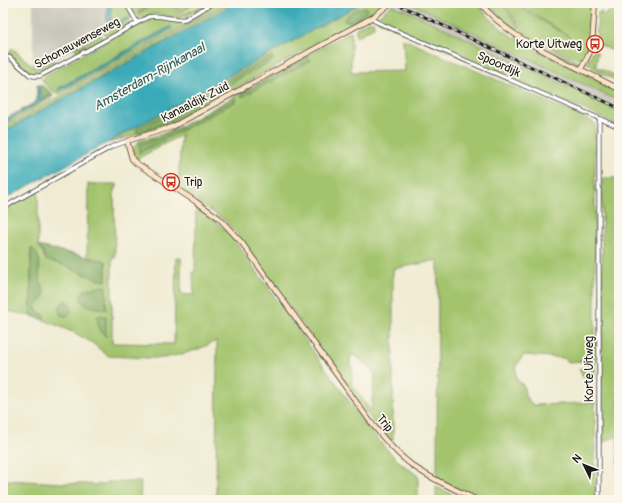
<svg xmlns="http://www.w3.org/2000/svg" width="622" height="503" font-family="Pangolin,sans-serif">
  <rect width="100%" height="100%" fill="#fbf7ec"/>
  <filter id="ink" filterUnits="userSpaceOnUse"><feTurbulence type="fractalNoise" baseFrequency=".025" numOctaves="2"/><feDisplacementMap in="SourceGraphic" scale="8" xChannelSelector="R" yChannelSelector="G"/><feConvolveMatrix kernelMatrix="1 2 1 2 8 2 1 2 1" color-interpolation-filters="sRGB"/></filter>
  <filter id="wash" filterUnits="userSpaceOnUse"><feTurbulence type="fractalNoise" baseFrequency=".012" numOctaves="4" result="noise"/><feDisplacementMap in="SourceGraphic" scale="16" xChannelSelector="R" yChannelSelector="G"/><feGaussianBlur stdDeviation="0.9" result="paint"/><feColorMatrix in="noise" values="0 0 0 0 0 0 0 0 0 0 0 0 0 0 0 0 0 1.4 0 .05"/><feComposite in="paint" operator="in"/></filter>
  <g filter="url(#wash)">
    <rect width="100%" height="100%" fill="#f0ebd2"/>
    <!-- industrial -->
    <path fill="#c6c5b8" d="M33,3H137L142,11L37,69L33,66Z
      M387,3H410L419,7L619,101V111L404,10H403Z"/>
    <!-- green -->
    <path fill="#a3c46d" stroke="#607044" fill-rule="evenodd" d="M111,3H123C126,7 130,12 131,17C132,26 114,33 107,36H106L103,31L107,29V30L127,18L114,25L112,24L111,22Z
      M128,3H154L138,12L139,13L157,3H159L162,6L167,3H172L179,15L180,16L205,3H209C200,8 187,18 177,18C170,18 163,14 156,14C151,14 148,16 143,17C135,18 131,9 128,3Z
      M174,3H198L180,13Z
      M217,3H226L60,94C53,93 46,85 42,80L44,76L145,20C161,14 171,25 186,20Z
      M229,3H235L3,132V128Z
      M362,3H388L362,20L359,19L337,31L336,35L318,45L307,49L174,122L167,125L108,143Z
      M410,3H476L490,18L502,29L513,37L539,51L619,90V101Z
      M483,3H485C505,28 534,43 563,56C569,59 575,60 581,63L578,64L574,63L526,39C510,29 495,17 483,3Z
      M488,3H502L519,28V29L518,30C506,23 496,13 488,3Z
      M504,3H514L532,15L570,37L516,3H592V28L589,48L583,60L565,55L528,36L524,33Z
      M392,5L403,10L404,9L619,111V125L379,21L377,19V17Z
      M619,5V55L603,46L596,44L598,13L601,11L602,15C608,13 614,10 619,5Z
      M369,21L374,22L373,23L375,26L356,37V28Z
      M351,31V72L405,71L403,39L589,120L593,122L595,125V376L587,378L583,376L579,369H585L587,366L585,361L568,362L564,358L524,355L516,366V379L524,386L525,396L533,405L562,404L595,402V500H482L437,479L438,260L393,269V439L391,444L384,435L364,410L240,238L224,220L178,188L181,135L137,159L134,155L133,151L134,148L139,141L176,129ZM351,355L356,356L375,373L371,411L352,384V367L350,364Z
      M100,33L103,39L79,52H77L74,46L78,44L79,47L98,36L97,34Z
      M12,48L36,69L50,62L49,61L53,59L55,65C34,83 28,71 11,56L9,52Z
      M593,51H595L598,53L596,65L599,68L619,77V82L601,73L587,63Z
      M53,94L52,98L3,126V123L49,97Z
      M602,178H619V500L617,436L604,442H603L604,440H600L599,439L602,342Z
      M88,184H117V188H114L115,257H112V343L174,344L176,258H181V294L194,295L193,272H195L196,207L208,215L222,227L241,249L317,357L377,439L397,460L418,476V500H216L217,341L196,350L178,355L164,358H150L109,356L107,355L91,342L75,333L44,320C45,313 40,313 36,309V306L38,304L40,282L39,270L40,262L38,257L31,248V316L3,310V210L38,191V246L43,252L45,259L67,266L106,281V261L87,257ZM106,286V309L87,305V290Z
      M4,480L103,485L107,482H141L140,500H4Z
      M436,487L465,500H436Z"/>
    <!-- forest -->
    <path fill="#82aa60" stroke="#4f633e" d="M365,7L368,9C363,16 353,23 344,21V19C349,13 357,8 365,7Z
      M272,56L273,60L206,97L203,103L170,121L138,133L136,130Z
      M308,57L311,60L242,97L241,94Z
      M39,85L43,86L53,94L50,96L49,95L39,100Z
      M236,98L237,101L139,153L140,143L157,139Z
      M38,246L106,261V281C94,280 84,273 73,269C65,265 55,263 46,260L43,252Z
      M31,247C45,262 36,264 40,280C41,284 43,289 45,292C44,300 38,302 35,308L38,312L44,315V320L31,316Z
      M106,286V310C100,308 78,306 81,296C81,294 83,292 84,291C90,287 100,288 106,286Z
      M65,301C76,304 70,322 60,314L59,310L61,304Z
      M100,315L106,316V337C101,333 97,324 97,317Z"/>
    <!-- water -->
    <path fill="#3baab8" stroke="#2c636a" d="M107,3H111V22L112,24L114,25L127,18L129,19L108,30L107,29Z
      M235,3H362L3,200V132Z
      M171,26L172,27L171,29L59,91L58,90L59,88Z
      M37,85H39V100L49,95L50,96L3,123V120L36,102Z"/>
  </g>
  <g filter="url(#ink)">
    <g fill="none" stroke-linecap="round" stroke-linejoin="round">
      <!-- street casing -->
      <g stroke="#3c3b37" stroke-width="5">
        <path id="street" d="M126,3L137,22
          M373,17L375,21L379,23L619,127
          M9,57L30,75L34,76H40L148,17C161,14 172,21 185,19L213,3
          M3,208L111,147L127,141
          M599,500V123L600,119"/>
      </g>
      <!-- secondary casing -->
      <g stroke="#3c3b37" stroke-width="6">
        <path id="secondary" d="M391,3L373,17L172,127L127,141L132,159L136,163L195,201L219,218L242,243L367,417C381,436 397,455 416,468C435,481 457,490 477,500
          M480,3C505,32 530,44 563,61C582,70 600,79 619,89
          M581,69L590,52L592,44L595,3"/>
      </g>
      <!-- street -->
      <use href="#street" stroke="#fff" stroke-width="3.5"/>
      <!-- secondary -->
      <use href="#secondary" stroke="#fee4c6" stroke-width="4.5"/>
      <!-- rail casing -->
      <g stroke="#1c1c1c" stroke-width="3">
        <path id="rail" d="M395,3L619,108"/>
      </g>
      <!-- rail -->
      <use href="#rail" stroke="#fbf7ec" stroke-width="1.5" stroke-dasharray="4.5" stroke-linecap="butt"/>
    </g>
  </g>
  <!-- icons -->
  <defs>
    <g id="bus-ring" transform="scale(0.9)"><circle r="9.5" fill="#fbf7ec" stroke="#c8321e" stroke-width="1.5"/><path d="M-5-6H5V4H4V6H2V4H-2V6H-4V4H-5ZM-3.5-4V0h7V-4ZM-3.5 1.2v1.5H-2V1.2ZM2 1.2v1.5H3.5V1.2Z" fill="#c8321e"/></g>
  </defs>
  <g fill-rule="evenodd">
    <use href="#bus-ring" x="595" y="44"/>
    <use href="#bus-ring" x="171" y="182"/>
  </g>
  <g text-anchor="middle" stroke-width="3.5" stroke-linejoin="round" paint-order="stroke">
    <!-- street labels -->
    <g font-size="12" fill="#1c1c1c" stroke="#fbf7ec">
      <text transform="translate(77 43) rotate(-28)" y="4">Schonauwenseweg</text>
      <text transform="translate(499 64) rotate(24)" y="4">Spoordijk</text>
      <text transform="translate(195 102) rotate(-27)" y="4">Kanaaldijk Zuid</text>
      <text transform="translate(589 369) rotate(-90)" y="4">Korte Uitweg</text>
      <text transform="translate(385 423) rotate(51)" y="4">Trip</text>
    </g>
    <!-- poi labels -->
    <g font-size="12" fill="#1c1c1c" stroke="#fbf7ec" text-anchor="end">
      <text x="582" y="48">Korte Uitweg</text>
      <text x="184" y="186" text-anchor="start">Trip</text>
    </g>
    <!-- water labels -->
    <g font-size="13" font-style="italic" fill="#2a5c62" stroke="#fbf7ec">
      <text transform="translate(149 76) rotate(-29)" y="5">Amsterdam-Rijnkanaal</text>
    </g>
  </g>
  <!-- margin -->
  <rect width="622" height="503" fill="none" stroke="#fbf7ec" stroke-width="16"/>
  <!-- north arrow -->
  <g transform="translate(584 465) rotate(313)" stroke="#fbf7ec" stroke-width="3" paint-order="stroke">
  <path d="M0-3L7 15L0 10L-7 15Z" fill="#1c1c1c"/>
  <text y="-6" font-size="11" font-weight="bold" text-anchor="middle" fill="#1c1c1c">N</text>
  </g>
</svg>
